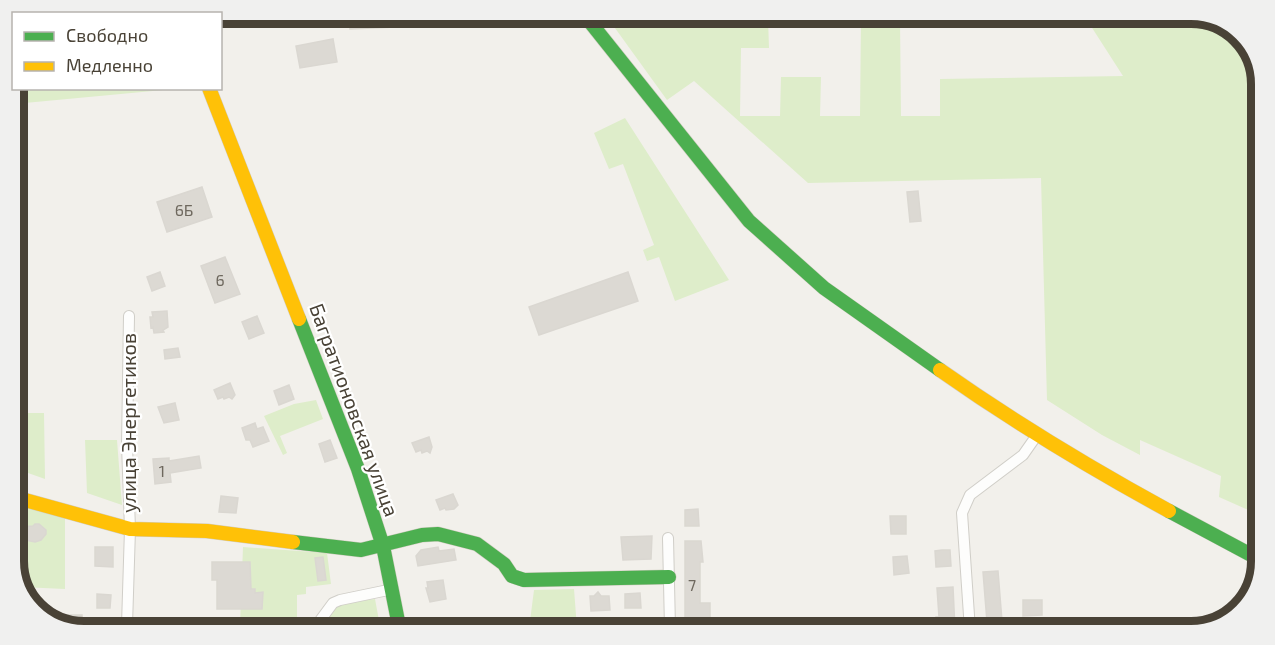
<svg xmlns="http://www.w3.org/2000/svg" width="1275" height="645" font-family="'Exo 2',sans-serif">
  <rect width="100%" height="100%" fill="#f2f0eb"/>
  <!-- green -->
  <path fill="#deedca" d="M607,17L768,18L769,48H741L740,116H780L781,77H821L820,116H860L861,19H900L901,116H940V79L1123,76L1087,20L1223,21L1250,45L1261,79L1258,314L1255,315V318L1258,317L1255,513L1219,497L1221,476L1140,440V455L1102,435L1047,400L1041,178L808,183L694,81L667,100Z
    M14,89V88L174,89L14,104Z
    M625,118L729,280L675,301L659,257L647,261L643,250L654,245L623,164L609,169L594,133Z
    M316,400L323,419L280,436L287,453L283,455L264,416L294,404Z
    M14,413H44L45,479L14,468Z
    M85,440H117L122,505L87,493Z
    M14,500L65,515V589L21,587L14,566Z
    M243,547L327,553L331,584L306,587V594L297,595V626L240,625Z
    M574,589L577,628L492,627L491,620L530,621L534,590Z
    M375,599L380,626H327L334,604Z"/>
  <!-- building -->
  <path fill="#dcd9d3" stroke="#dad7d1" stroke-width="1.5" d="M349,15L395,16V27L350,29Z
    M333,39L337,62L300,68L296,46Z
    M202,187L212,217L167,232L157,202Z
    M918,191L921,221L910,222L907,192Z
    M225,257L240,294L215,303L201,266Z
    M160,272L165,286L152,291L147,277Z
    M628,272L638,301L539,335L529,307Z
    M167,311L168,327L163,330L164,332L154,333L153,327L151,328L150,317H153L152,312Z
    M257,316L264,333L249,339L242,322Z
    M178,348L180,357L165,359L164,350Z
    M230,383L235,395L232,399L229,397L224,399L223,397L218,399L214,390Z
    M289,385L294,399L279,405L274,391Z
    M175,403L179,420L164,423L158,407Z
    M255,423L257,429L263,427L269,441L253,447L250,440H246L242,428Z
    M429,437L432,447L430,453L427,451L422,453L421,450L416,452L412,443Z
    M330,440L337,458L325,462L319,444Z
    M199,456L201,468L170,473L171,482L155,484L153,459L169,458V461Z
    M453,494L458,505L454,509L446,510L445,508L440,510L436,500Z
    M221,496L238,498L236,513L219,512Z
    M698,509L699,526H685V510Z
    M890,516H906V534H891Z
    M35,524H39L46,530V534L41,540L35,542L20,539V527L33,526Z
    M652,536L651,559L623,560L621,537Z
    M685,541H701L703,562H700V603H710V621L685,620Z
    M95,547H113V567L95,566Z
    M438,547L439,551L454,549L456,560L418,566L416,556L421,550Z
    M942,550H950L951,566L936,567L935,551Z
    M907,556L909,573L894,575L893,557Z
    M323,557L326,580L318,581L315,558Z
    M212,562H250L251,589H255V593L263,592L262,609H217V580H212Z
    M998,571L1002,621L987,622L983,572Z
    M443,580L446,599L430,602L426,588H428L427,582Z
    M953,587L955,630H932V621L936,620V617H939L937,588Z
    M598,592L601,596H609L610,610L591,611L590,596H594Z
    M640,593L641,608H625V594Z
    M97,594L111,595L110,608H97Z
    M1023,600H1042V615L1023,616Z
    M68,615H82V624H68Z"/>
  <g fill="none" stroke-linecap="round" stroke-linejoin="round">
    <!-- street casing -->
    <g stroke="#d0cec8" stroke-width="12">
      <path id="street" d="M668,538L670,628
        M127,625L130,529L127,445L129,316
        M316,626L333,603L340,600L393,589
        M970,630L962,513L970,495L1023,455L1037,435"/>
    </g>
    <!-- fast casing -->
    <g stroke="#d2cdc2" stroke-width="15">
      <path id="fast" d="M586,17L749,221L824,288L940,370
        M299,319L358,469L383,546L399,626
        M1169,511L1255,557
        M293,542L361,550L422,535L438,534L477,544L504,564L512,576L524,580L669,577"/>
    </g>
    <!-- slow casing -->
    <g stroke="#d2cdc2" stroke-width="15">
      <path id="slow" d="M209,88L299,319
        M940,370C1014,422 1090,468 1169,511
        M14,497L130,529L207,531L293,542"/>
    </g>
    <!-- street -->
    <use href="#street" stroke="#fdfdfc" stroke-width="10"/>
    <!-- fast -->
    <use href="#fast" stroke="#4caf50" stroke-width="14"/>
    <!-- slow -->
    <use href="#slow" stroke="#ffc107" stroke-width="14"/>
  </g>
  <g text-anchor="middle" stroke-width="4.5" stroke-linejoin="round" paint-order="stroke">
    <!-- number labels -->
    <g font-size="16" fill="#6e685e">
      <text x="184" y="216">6Б</text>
      <text x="220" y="286">6</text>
      <text x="162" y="477">1</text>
      <text x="692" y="591">7</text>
    </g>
    <!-- street labels -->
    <g font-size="20" fill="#494236" stroke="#fff">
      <text transform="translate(354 410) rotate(70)" y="7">Багратионовская улица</text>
      <text transform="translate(129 423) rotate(-90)" y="7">улица Энергетиков</text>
    </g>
  </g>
  <!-- crop -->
  <path d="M0 0H1275V645H0ZM84 24H1191A60 60 0 0 1 1251 84V561A60 60 0 0 1 1191 621H84A60 60 0 0 1 24 561V84A60 60 0 0 1 84 24Z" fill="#f0f0ef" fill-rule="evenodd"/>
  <path fill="none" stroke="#494236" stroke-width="8" d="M84 24H1191A60 60 0 0 1 1251 84V561A60 60 0 0 1 1191 621H84A60 60 0 0 1 24 561V84A60 60 0 0 1 84 24Z"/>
  <!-- legend -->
  <rect x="12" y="12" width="210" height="78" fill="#ffffff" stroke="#b6b3af" stroke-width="1.5"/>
  <rect x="24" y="32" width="30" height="9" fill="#4caf50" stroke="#b6b3af" stroke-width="1.5"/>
  <text x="66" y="42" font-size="18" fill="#494236">Свободно</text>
  <rect x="24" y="62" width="30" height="9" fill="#ffc107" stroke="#b6b3af" stroke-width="1.5"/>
  <text x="66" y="72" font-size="18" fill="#494236">Медленно</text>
</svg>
